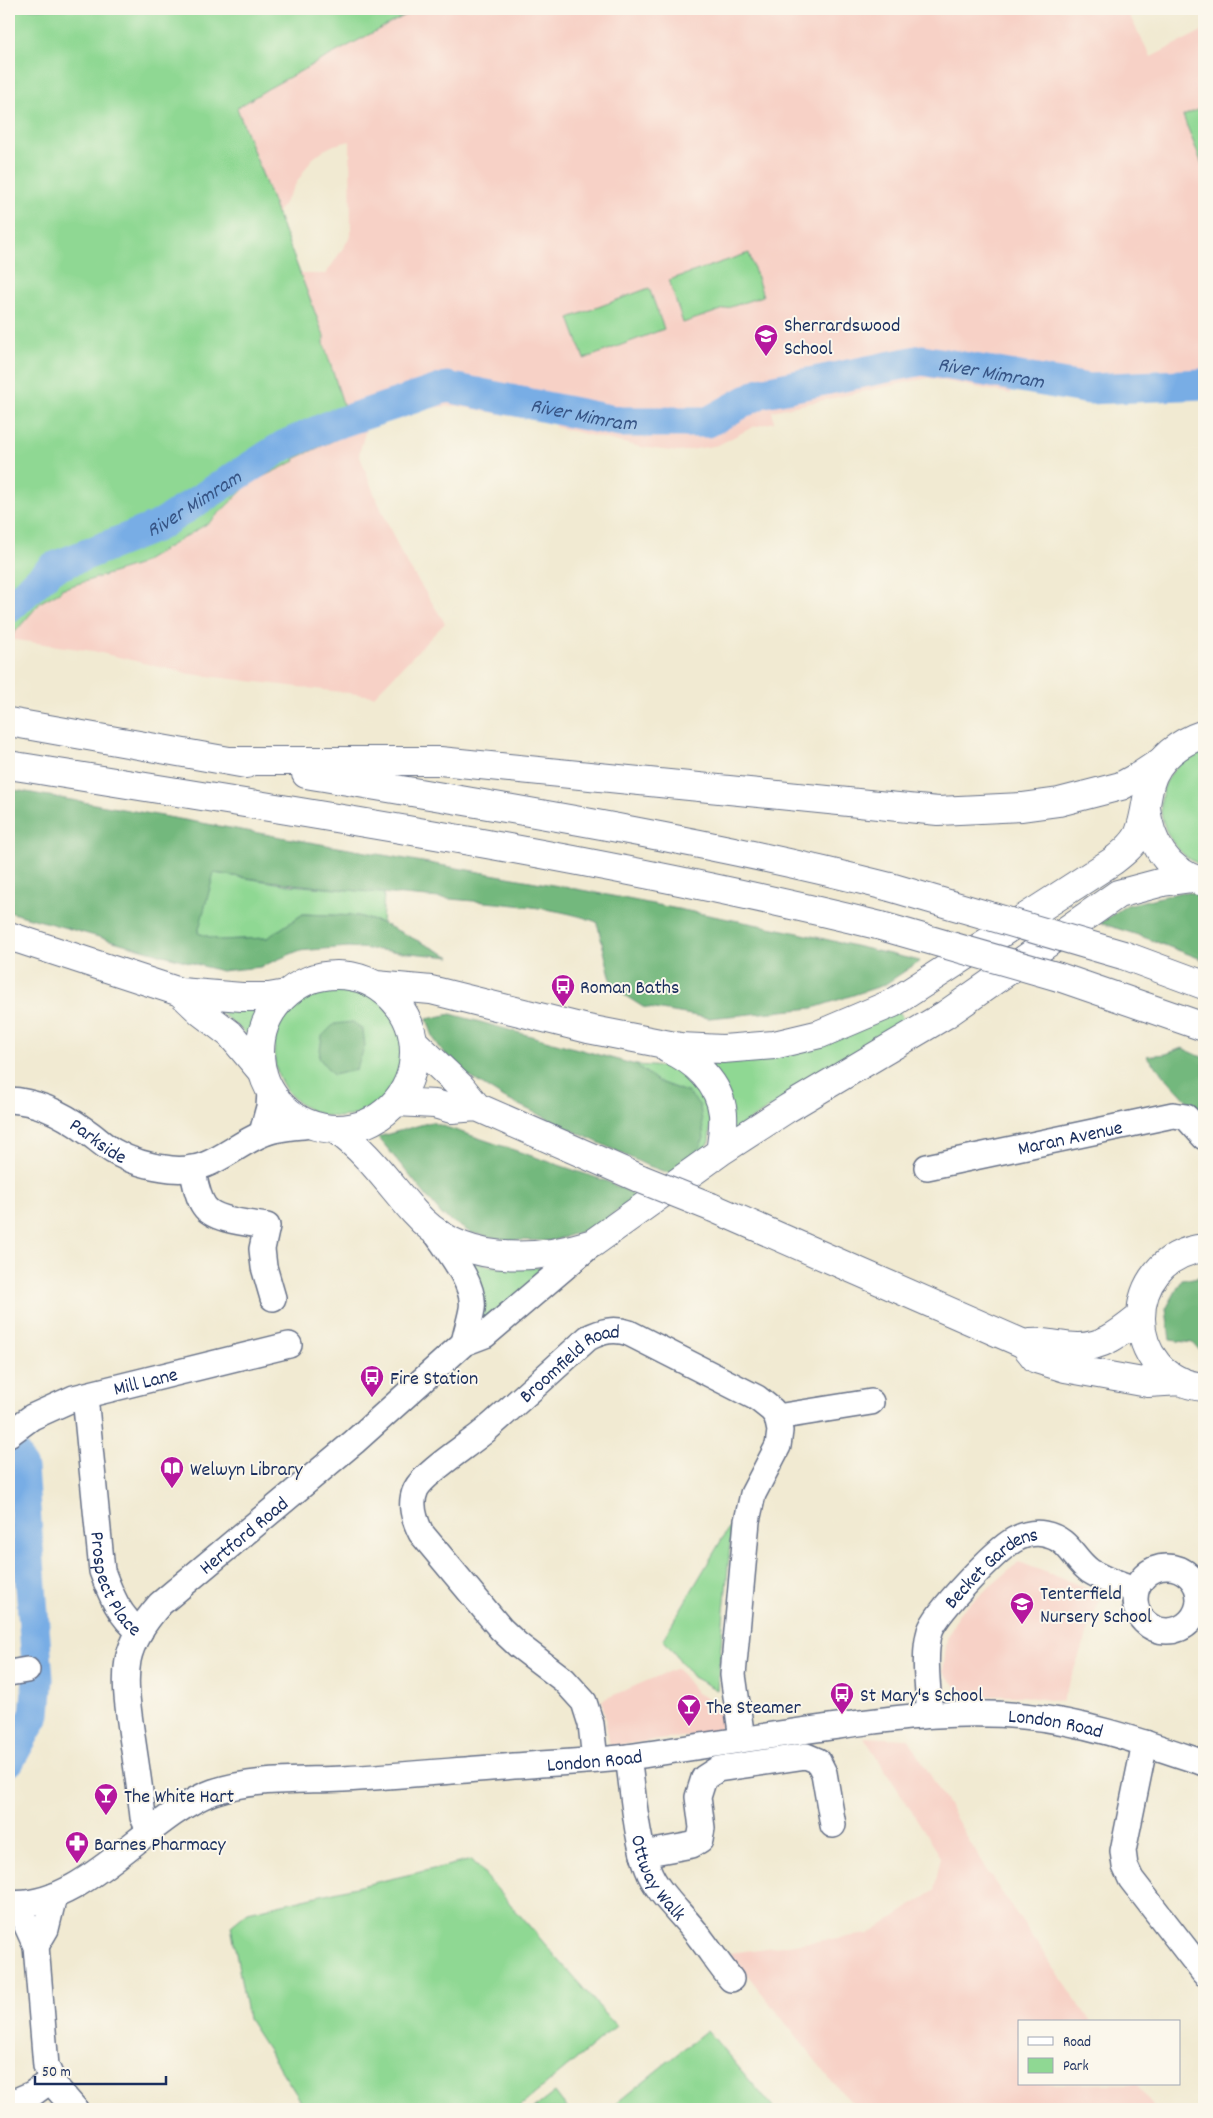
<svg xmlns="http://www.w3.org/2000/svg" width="1213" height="2118" font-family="Dekko,sans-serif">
  <rect width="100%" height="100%" fill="#fbf7ec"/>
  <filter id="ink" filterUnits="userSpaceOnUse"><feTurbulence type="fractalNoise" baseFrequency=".02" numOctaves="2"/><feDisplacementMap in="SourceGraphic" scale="10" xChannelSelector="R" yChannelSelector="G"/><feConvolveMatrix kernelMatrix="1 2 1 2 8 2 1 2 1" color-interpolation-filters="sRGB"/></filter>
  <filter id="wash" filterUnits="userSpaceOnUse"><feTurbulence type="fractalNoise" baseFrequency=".0096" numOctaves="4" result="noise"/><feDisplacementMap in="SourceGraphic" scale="20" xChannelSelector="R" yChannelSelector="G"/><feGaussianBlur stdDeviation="1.12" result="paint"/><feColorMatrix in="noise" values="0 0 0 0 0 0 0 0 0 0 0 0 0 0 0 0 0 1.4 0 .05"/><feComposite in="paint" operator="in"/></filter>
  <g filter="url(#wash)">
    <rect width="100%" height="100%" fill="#f1ead2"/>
    <!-- built -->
    <path fill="#f7d1c6" d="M417,9H1126L1151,57L1204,30V370L1012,383L1011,394L928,378L772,411L774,422L753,427L718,445L679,452L640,447L555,427V424L457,406L427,408L367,425L359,454L373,491L403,557L445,623L374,696L190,674L93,651L9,639L41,602L61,591V589L138,565L211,522L255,479L316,448L352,432L324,344V336L300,274H326L351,236L350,141L334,145L322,151L311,160L277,214L237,108L269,88Z
      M1019,1562L1102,1594L1062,1702L1022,1696H965L943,1672L947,1638L959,1613Z
      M677,1668L697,1693L720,1705L722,1722L720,1729L707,1734L611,1746L609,1742L602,1700Z
      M864,1737L909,1739L987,1871L1091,2022H1019V2084H1136L1155,2109H858L834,2084L730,1953L868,1934L934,1891L941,1857Z"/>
    <!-- green -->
    <path fill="#8fd893" stroke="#558478" d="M9,9H417L269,88L237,108L324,336V344L352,432L294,459L295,461L250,483L210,522L138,565L61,589V591L41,602L9,639Z
      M1204,107V169L1183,116Z
      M749,253L763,296L683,323L669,280Z
      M649,288L664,329L584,359L569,318Z
      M1204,749V866C1167,854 1146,804 1173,771C1182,760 1192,755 1204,749Z
      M214,873L289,885L384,893L382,923L358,916L303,914L267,938L219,940L197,933Z
      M274 1052a65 65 0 1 1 130 0a65 65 0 1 1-130 0Z
      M209,1003L261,1009L252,1029L251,1038Z
      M898,1012L907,1023L728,1134L701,1059Z
      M636,1065L666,1067L688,1073L699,1080L712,1109L709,1142L692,1163L689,1093L659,1082Z
      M465,1260C499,1270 521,1270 556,1265L481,1328Z
      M732,1522L717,1690L693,1677L663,1639Z
      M472,1860L616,2026L517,2109H306L248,2019L231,1926L248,1912Z
      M707,2030L774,2109H609Z
      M555,2092L568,2109H533Z"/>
    <!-- forest -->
    <path fill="#73b87d" stroke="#47746e" d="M9,789L587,891L794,932L920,961L884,985L813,1008L709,1018L643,1007L613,988L597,922C552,905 489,903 440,898C364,892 289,885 214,873L198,933L219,940L267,938L303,914L358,916L382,923L451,957L349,947L298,951L260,967L221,971L9,912Z
      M1182,892L1204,894V960L1138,935L1100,923L1127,905Z
      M451,1014L636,1065L659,1082L689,1093L700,1106L704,1138L692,1163L671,1174L646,1165L504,1098L467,1075L444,1053L434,1039L427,1019Z
      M353,1022L363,1030L365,1046L356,1070L333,1075L319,1058L322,1036L334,1024Z
      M1182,1048L1204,1058V1119L1146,1056L1166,1054Z
      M431,1122L606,1181L638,1196L595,1227L552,1241L507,1240L471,1233L442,1215L378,1137Z
      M1204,1276V1355L1193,1343L1170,1340L1166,1309L1182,1280Z"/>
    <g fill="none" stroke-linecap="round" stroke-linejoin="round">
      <!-- river -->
      <g stroke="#78ade5" stroke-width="31">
        <path id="s1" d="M9,608L52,568L158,526L283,446L329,426L447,387L620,422H708L760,393L922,360L1089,389L1204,384"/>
        <path d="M9,1443L22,1468L38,1679L35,1714L9,1761"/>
      </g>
    </g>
  </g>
  <g filter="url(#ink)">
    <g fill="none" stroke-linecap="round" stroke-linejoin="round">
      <!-- minor casing -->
      <g stroke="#667087" stroke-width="28">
        <g id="minor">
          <path id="s2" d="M9,1100C37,1101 63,1114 86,1131C95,1137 103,1145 113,1151C130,1161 152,1167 171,1169C211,1173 229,1148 262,1134C276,1127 295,1127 311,1125"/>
          <path d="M262,1133L269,1107L270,1092"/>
          <path id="s3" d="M927,1167L1173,1115L1186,1117L1204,1137"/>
          <path d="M192,1168C195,1180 197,1196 204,1206C214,1221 249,1223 267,1226L262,1249L264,1267L273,1298"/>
          <path d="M434,1230C447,1250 476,1284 472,1309C470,1321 466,1332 464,1343"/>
          <path id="s4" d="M85,1396L102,1571C111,1595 119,1616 140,1632"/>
          <path d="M777,1417L871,1402"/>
          <path id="s5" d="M9,1434L32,1417L74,1398L289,1345"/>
          <circle cx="1167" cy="1599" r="32"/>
          <path d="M9,1673L27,1670"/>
          <path id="s6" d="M930,1715C928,1690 923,1654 930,1631C936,1612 996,1550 1014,1540C1023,1535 1034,1532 1044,1534C1070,1539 1072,1558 1090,1571C1104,1580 1120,1585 1135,1590"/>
          <path d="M1145,1743L1123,1851L1125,1866L1131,1879L1204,1973"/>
          <path id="s7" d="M628,1757C633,1790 636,1839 648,1869C657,1894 686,1917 701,1939C711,1952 720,1966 731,1979"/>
          <path id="s8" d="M595,1760L591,1724L584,1702L564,1680L518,1645L501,1629L421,1533C414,1519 409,1504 416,1489C424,1473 470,1444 486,1430C520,1400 554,1369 588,1338C602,1331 614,1328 629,1333L757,1398L772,1410L777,1417L780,1431L778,1446L753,1494L747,1521L733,1675L742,1739"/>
          <path id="s9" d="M150,1832L143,1817C140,1787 135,1758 131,1729C128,1707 124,1683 128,1660C132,1640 146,1620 160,1604L354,1442L464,1343L485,1335L593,1243"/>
          <path d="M643,1854L692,1845L700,1840L702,1828L698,1797L704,1778L718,1769L806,1756L818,1761L824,1773L833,1825"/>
          <path id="s10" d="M9,1903C82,1911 148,1815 213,1792C254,1778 300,1781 343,1779C397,1776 450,1771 504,1767C546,1763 587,1762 628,1757C698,1747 768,1735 838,1726C900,1717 961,1710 1024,1716C1087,1722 1145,1743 1204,1763"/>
          <path d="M17,1904L36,1946L46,2066L55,2086L75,2109"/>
          <path d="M36,1946L46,1929L54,1896"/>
          <path d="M9,2104L32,2094L51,2080"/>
        </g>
      </g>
      <!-- major casing -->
      <g stroke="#667087" stroke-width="30">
        <path id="major" d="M1146,808C1150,842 1167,871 1200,881
          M9,936L180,992L242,997H269L286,994
          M260 1052a77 77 0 1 1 154 0a77 77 0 1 1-154 0Z
          M376,985L431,990L588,1029L680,1047L723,1049L774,1045L820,1034L893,1003L1113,861C1122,854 1134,845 1139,833C1145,818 1146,800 1150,784C1157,758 1180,742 1204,734
          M180,992L201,1012L230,1034L263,1073
          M414,1042L461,1087L477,1107
          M668,1049C694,1060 720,1083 723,1114C724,1127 722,1140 720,1152
          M396,1102L435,1104L452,1109L477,1107L641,1179
          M336,1130C367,1151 389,1184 414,1212C460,1265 532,1262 593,1243L720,1152L788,1108L945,1015L1118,894L1163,882L1192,878
          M711,1207L1024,1344L1036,1359L1065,1368L1148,1383L1181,1381
          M1204,1248C1119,1258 1121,1380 1204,1387
          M1024,1344C1046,1340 1058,1347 1078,1347C1104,1347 1121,1332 1140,1317"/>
      </g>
      <!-- highway casing -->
      <g stroke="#667087" stroke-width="30">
        <path id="highway" d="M9,722L246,764
          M229,761H440L938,811L1022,807L1059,802L1121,786L1141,775L1162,761
          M9,765C300,812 594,856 881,926
          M306,774C501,807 697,838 890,887
          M1123,955L1204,985
          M1059,977L1204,1027"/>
      </g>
      <!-- minor -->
      <use href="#minor" stroke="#fff" stroke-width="25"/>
      <!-- major -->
      <use href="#major" stroke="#fff" stroke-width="28"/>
      <!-- highway -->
      <use href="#highway" stroke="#fff" stroke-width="28"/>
      <!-- major-bridge casing -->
      <g stroke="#667087" stroke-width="30" stroke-linecap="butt">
        <path id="major-bridge" d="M641,1179L711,1207"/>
      </g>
      <!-- highway-bridge casing -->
      <g stroke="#667087" stroke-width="30" stroke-linecap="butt">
        <path id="highway-bridge" d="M890,887L1123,955
          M881,926L1059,977"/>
      </g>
      <!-- major-bridge -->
      <use href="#major-bridge" stroke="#fff" stroke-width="28"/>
      <!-- highway-bridge -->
      <use href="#highway-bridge" stroke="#fff" stroke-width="28"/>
    </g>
  </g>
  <!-- icons -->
  <defs>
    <g id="school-pin" transform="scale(1.25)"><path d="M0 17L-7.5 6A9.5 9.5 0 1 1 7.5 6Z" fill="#b5179e" stroke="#fbf7ec"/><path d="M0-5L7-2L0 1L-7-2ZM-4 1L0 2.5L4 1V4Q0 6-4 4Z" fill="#fff"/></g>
    <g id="bus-pin" transform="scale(1.25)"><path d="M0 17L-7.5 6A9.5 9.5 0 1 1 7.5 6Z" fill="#b5179e" stroke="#fbf7ec"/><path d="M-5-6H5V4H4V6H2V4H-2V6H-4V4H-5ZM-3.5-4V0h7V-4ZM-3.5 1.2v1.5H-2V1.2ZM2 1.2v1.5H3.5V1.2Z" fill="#fff"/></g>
    <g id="library-pin" transform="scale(1.25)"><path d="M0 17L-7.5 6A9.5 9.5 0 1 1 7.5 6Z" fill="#b5179e" stroke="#fbf7ec"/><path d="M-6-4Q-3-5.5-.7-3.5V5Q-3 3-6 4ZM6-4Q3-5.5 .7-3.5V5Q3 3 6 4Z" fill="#fff"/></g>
    <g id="bar-pin" transform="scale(1.25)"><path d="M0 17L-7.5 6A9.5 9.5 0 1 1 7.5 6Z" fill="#b5179e" stroke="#fbf7ec"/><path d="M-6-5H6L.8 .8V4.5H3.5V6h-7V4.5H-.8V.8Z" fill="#fff"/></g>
    <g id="pharmacy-pin" transform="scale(1.25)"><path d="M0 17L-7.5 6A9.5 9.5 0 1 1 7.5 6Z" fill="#b5179e" stroke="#fbf7ec"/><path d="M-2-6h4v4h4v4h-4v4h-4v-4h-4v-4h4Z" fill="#fff"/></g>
  </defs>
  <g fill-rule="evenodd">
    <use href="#school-pin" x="766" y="336"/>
    <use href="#bus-pin" x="563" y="986"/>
    <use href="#bus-pin" x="372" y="1377"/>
    <use href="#library-pin" x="172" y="1468"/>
    <use href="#school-pin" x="1022" y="1604"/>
    <use href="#bus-pin" x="842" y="1694"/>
    <use href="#bar-pin" x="689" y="1706"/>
    <use href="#bar-pin" x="106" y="1795"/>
    <use href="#pharmacy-pin" x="77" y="1843"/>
  </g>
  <g text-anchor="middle" stroke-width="4" stroke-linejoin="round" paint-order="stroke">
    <!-- poi labels -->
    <g font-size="20" fill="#1b2f5e" stroke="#fbf7ec" text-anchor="start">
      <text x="784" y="331">Sherrardswood<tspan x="784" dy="23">School</tspan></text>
      <text x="580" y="993">Roman Baths</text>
      <text x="390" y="1384">Fire Station</text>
      <text x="190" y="1475">Welwyn Library</text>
      <text x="1040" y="1599">Tenterfield<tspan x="1040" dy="23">Nursery School</tspan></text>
      <text x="860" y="1701">St Mary's School</text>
      <text x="706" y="1713">The Steamer</text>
      <text x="124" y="1802">The White Hart</text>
      <text x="94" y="1850">Barnes Pharmacy</text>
    </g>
    <!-- street labels -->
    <g font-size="20" fill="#1b2f5e" stroke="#fbf7ec">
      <text dy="7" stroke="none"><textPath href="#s3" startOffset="146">Maran Avenue</textPath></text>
      <text dy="7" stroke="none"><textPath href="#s2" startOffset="100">Parkside</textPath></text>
      <text dy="7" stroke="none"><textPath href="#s8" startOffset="542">Broomfield Road</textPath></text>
      <text dy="7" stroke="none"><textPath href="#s5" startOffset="148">Mill Lane</textPath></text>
      <text dy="7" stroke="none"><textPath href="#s9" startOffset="348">Hertford Road</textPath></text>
      <text dy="7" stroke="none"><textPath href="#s6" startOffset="175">Becket Gardens</textPath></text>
      <text dy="7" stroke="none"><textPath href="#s4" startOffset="192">Prospect Place</textPath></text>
      <text dy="7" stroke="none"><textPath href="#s10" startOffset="1085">London Road</textPath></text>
      <text dy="7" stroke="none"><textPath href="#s10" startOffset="620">London Road</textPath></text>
      <text dy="7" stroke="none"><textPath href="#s7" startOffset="126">Ottway Walk</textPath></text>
    </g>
    <!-- water labels -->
    <g font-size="21" font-style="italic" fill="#375586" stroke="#fbf7ec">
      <text dy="7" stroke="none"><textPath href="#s1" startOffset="1055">River Mimram</textPath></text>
      <text dy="7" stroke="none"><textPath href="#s1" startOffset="635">River Mimram</textPath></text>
      <text dy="7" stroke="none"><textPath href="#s1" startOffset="215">River Mimram</textPath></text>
    </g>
  </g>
  <!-- margin -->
  <rect width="1213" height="2118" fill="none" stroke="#fbf7ec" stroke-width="30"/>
  <!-- legend -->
  <rect x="1018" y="2020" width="162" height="65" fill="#fbf7ec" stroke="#a1a7b3"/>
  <rect x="1028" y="2037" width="25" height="8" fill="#ffffff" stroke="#a1a7b3"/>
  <text x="1063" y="2046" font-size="15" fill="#1b2f5e">Road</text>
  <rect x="1028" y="2058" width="25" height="15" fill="#8fd893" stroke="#a1a7b3"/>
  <text x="1063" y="2070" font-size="15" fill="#1b2f5e">Park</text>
  <!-- scale -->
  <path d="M35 2076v8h131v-8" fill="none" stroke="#1b2f5e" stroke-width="2.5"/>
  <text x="42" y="2076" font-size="15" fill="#1b2f5e" stroke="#fbf7ec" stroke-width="4" paint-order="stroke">50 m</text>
</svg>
